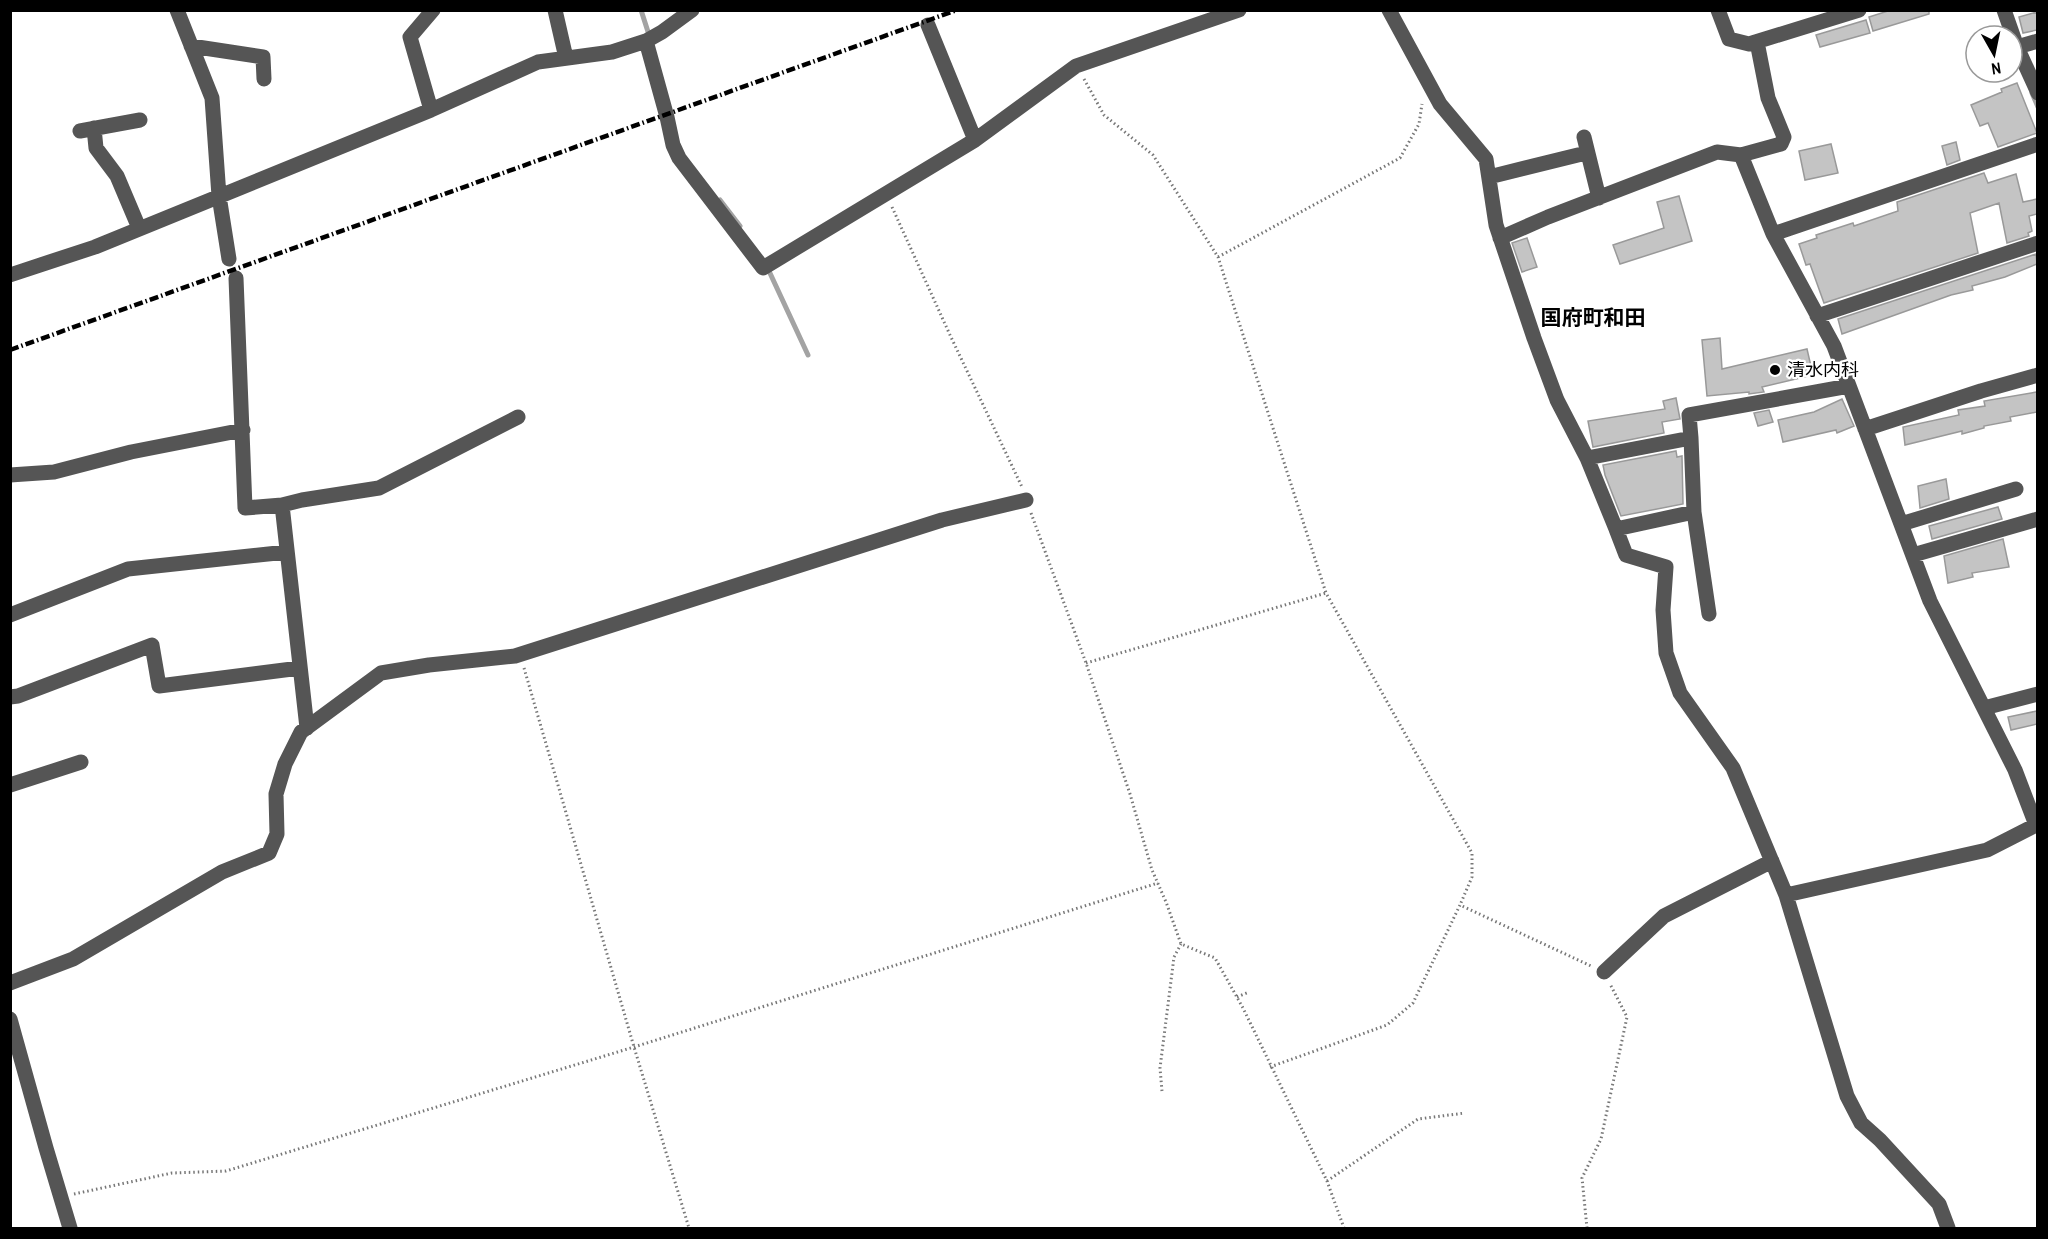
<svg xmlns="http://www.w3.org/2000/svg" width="2048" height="1239" font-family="'Archivo Narrow','Noto Sans JP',sans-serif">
  <rect width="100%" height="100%" fill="#fff"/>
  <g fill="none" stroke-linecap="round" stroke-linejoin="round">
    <!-- stream -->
    <path stroke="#a3a3a3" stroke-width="5" d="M641,10L650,38
      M2032,93L2038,107
      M720,200L740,226
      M769,271L808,355"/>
  </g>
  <!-- building -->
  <path fill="#c4c4c4" stroke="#999" stroke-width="1.5" d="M1891,10H1929V14L1873,31L1869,17Z
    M2037,12V30L2023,33L2019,17Z
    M1866,20L1870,33L1820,47L1816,35Z
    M2017,83L2037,133L1998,147L1988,123L1980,126L1971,105L2002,92L2001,89Z
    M1956,142L1960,160L1947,165L1942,146Z
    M1831,144L1838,173L1805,180L1799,151Z
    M1984,173L1988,183L2016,174L2023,202L2037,199V214L2029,216L2032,231L2028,233L2029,236L2007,243L1999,203L1970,213L1978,253L1824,303L1810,264L1806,265L1799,244L1817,238L1816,235L1853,223L1854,226L1898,211L1897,202Z
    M1679,196L1692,241L1620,264L1613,245L1664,228L1657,202Z
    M1527,238L1537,267L1522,272L1512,243Z
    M2036,254L2037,264L2005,277L1972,286L1973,290L1951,295L1842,334L1838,319Z
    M1720,338L1722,369L1807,349L1813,375L1762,387L1764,392L1749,394V392L1707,396L1702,340Z
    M2037,392V412L2010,417L2011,421L1984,426V428L1962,434V431L1905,445L1903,427L1959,415L1958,410L1985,406L1984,401Z
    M1676,398L1680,419L1662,422L1664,433L1593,447L1588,421L1665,409L1663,401Z
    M1842,399L1854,426L1837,433L1836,430L1783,442L1778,420L1814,412Z
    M1769,410L1773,422L1758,426L1754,413Z
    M1676,451L1677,457L1682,456L1683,504L1621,516L1605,475L1603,465Z
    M1946,479L1949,499L1920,508L1918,486Z
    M1998,507L2002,519L1932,539L1929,526Z
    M2003,539L2009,567L1972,573L1973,577L1948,583L1944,556Z
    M2037,711V724L2011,730L2008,717Z"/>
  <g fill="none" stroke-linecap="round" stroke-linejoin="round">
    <!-- path -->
    <path stroke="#777" stroke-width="3" stroke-dasharray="1.5 3" stroke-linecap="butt" d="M1084,79L1104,115L1153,155L1218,257L1326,593L1472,853V877L1460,905
      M892,207L950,335L1022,487
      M1218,257L1400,158L1419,124L1422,104
      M1031,513L1086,663L1130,794L1152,870L1166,902L1181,944L1215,958L1243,1008L1327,1181L1344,1228
      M1086,663L1326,593
      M524,668L634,1047L689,1228
      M1237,997L1249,992
      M1270,1067L1387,1025L1413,1003L1460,905L1591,966
      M1162,1091L1160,1068L1174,957L1181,944
      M1327,1181L1418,1119L1465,1113
      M74,1194L172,1173L226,1171L634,1047L1158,883
      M1587,1228L1582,1178L1601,1139L1627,1017L1610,984"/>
    <!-- minor -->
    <path stroke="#555" stroke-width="15" d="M177,10L212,98L219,196L229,259
      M555,10L566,58
      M1389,10L1440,104L1486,159L1496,225L1534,338L1557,400L1587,458
      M1718,10L1729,39L1749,44L1859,10
      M2004,10L2017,47L2038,93
      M928,25L975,140L1076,66L1239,10
      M646,41L667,117L673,145L679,158L763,268L975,140
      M1757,42L1768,98L1784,137L1781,144L1741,155L1773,234
      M191,46L263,57L264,79
      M2017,47L2038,41
      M431,110L410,37L433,10
      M94,128L96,148L117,176L139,228
      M80,131L140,120
      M1584,137L1599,198
      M1489,177L1586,153
      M1500,238L1548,217L1717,152L1741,155
      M10,275L95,247L431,110L538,62L612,52L646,41L662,32L692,10
      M236,278L245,508L282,505L307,728
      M1817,316L2038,243
      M1865,429L1981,391L2038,375
      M1691,438L1694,512L1616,529L1587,458L1691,438L1689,415L1849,386
      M10,475L54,472L131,452L243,430
      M282,505L302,500L379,488L518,417
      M1694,512L1709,614
      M1901,524L2016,489
      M1616,529L1626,555L1666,567L1663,610L1666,653L1680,693L1733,768L1786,895L1847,1096L1861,1123L1880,1140L1939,1204L1948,1228
      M1913,555L2038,519
      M10,615L128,569L287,552
      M10,697L18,696L152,645L159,686L300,668
      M1984,708L2038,694
      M10,785L81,762
      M1786,895L1987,850L2036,825L2015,770L1930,601L1834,346L1773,234L2038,144
      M1604,972L1664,916L1772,861
      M10,983L73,959L222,872L269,853L277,834L276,794L285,764L301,732L381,673L429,665L515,656L942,520L1026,500
      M10,1019L46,1148L70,1228"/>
    <!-- rail -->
    <path stroke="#000" stroke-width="4.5" stroke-dasharray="9 3 1.5 3" stroke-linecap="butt" d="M10,350L957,10"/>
  </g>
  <!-- markers -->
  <circle fill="#000" stroke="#fff" stroke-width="2" cx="1775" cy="370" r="6"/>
  <g text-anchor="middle" stroke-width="4.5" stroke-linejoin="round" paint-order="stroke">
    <!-- poi labels -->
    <g font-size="18" fill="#000" stroke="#fff" text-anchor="start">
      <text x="1787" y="376">清水内科</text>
    </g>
    <!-- quarter labels -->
    <g font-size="21" font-weight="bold" fill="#000" stroke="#fff">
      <text x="1593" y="325">国府町和田</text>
    </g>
  </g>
  <!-- border -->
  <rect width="2048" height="1239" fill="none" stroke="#000000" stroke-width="24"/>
  <!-- north arrow -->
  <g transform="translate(1994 54) rotate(171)"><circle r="28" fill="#ffffff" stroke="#999999" stroke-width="1.5"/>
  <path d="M0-4.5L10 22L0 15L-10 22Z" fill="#000000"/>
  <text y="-9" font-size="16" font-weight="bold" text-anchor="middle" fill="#000000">N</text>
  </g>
</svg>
